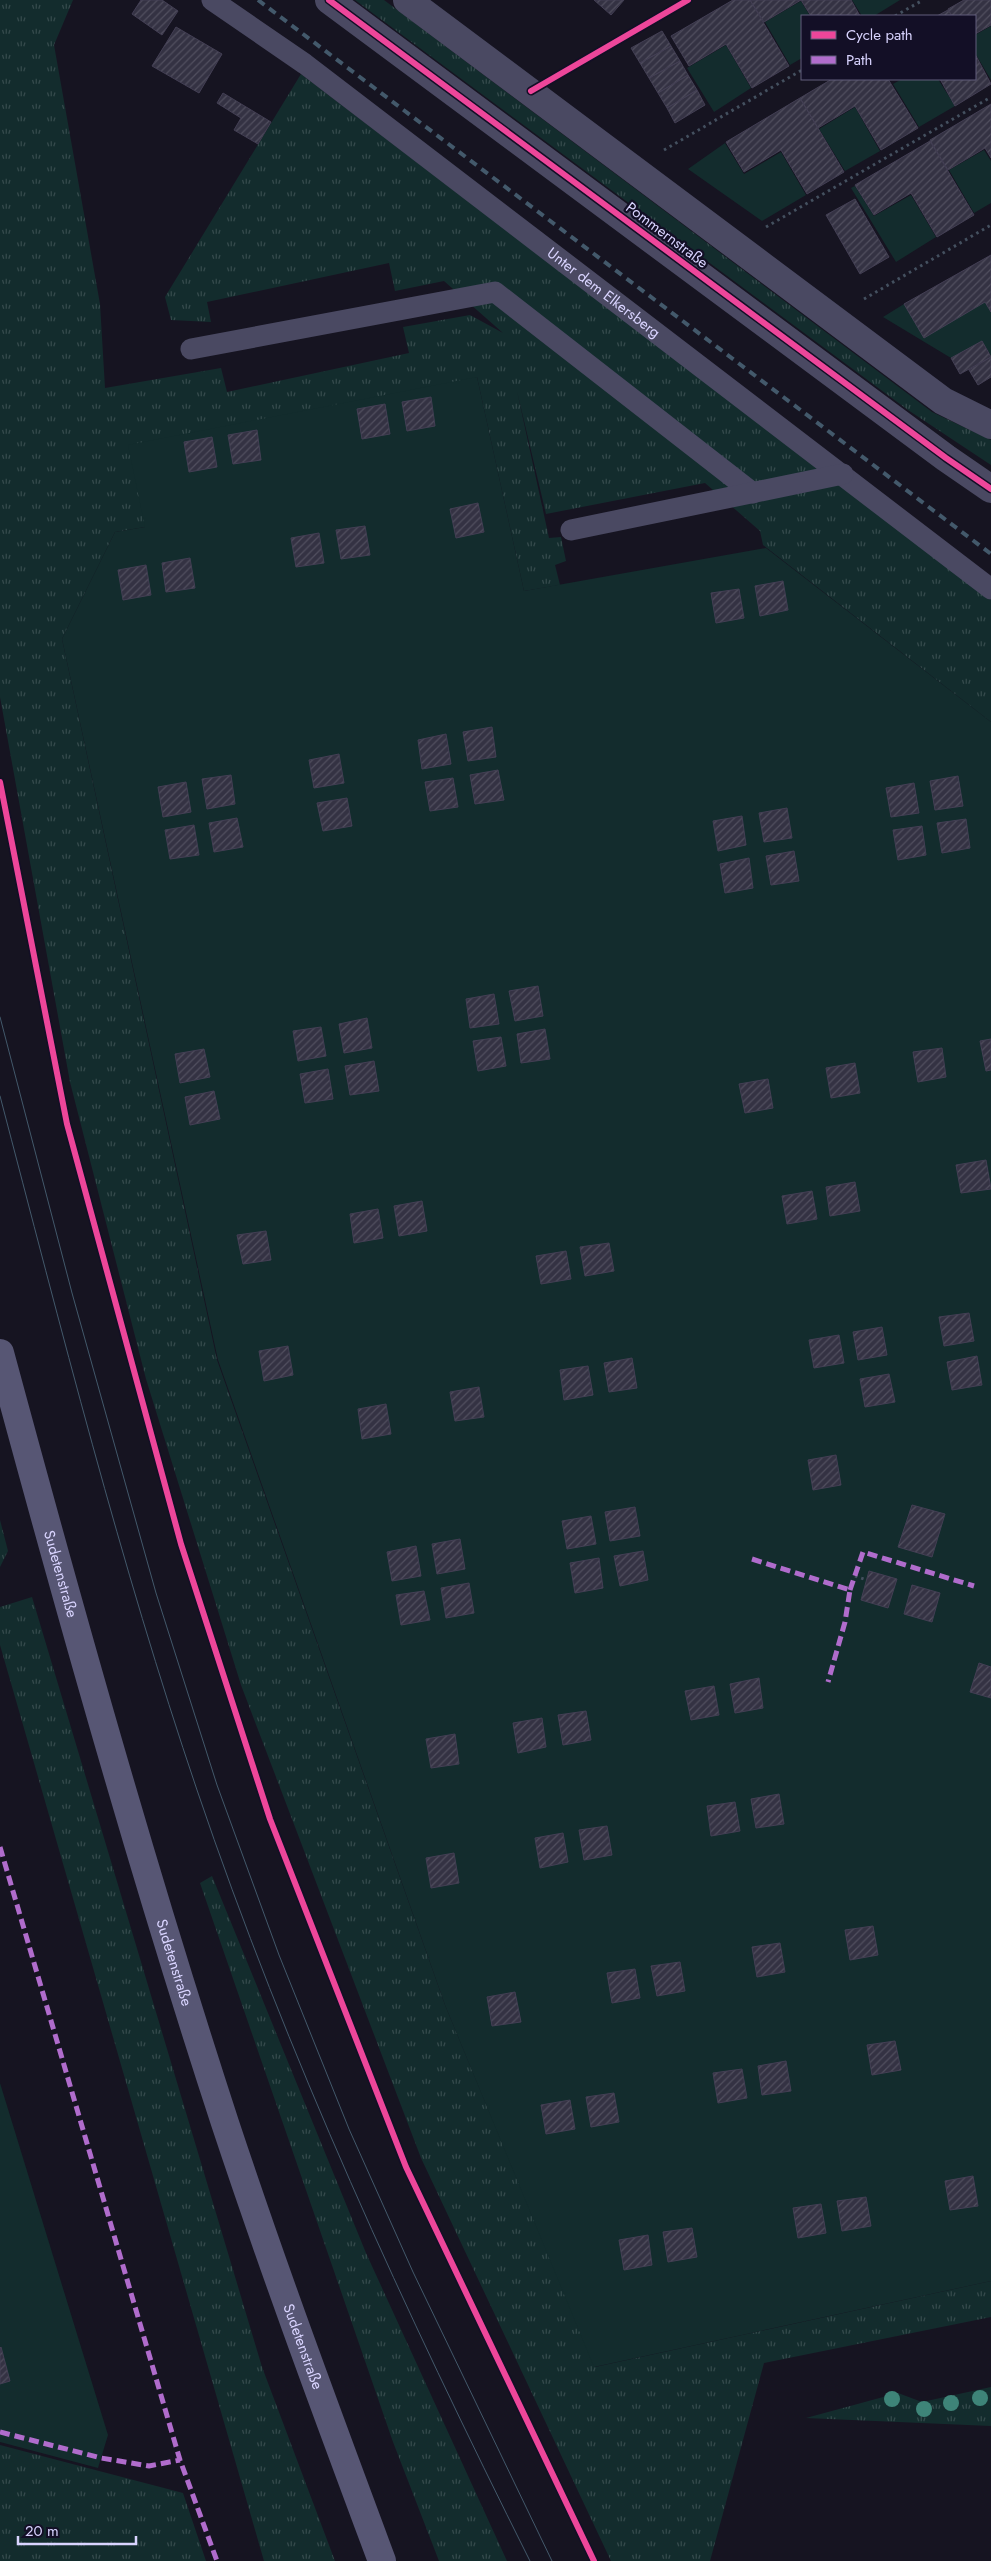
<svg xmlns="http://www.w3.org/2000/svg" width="991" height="2561" font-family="Jost,sans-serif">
  <defs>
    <pattern id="grass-tufts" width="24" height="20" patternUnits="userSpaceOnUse" patternTransform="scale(1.25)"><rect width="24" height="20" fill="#132c2d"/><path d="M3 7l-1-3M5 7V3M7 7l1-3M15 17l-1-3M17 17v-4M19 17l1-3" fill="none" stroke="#354a4c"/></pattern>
    <pattern id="building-hatch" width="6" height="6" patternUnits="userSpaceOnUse" patternTransform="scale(1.25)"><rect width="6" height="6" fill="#343243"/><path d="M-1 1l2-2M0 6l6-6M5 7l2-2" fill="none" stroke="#514f5f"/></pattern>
  </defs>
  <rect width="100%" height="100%" fill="#161421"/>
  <!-- grass -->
  <path fill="url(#grass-tufts)" d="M0,0H73L54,45L100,304L105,388L221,368L227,392L409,353L403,327L470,315L503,333L444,281L395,291L389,263L207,302L211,322L171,320L165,297L301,74L991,600V722L763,545L760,531L705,483L546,514L517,391L549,538L561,537L566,561L555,565L560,585L524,591L477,377L145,527L115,532L62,639L217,1360L445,2005L595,2367L991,2281V2317L764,2363L710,2561H611L421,2158L241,1685L146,1379L70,1082L0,697Z
    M355,0H384L932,412L991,440V465L908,410Z
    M0,1520L8,1551L0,1567Z
    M32,1597L262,2367L335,2561H264L0,1645V1607Z
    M212,1876L366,2253L507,2561H439L393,2442L200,1883Z
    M991,2387V2426L806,2418L898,2393L922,2402Z
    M0,2445L183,2493L206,2561H0Z"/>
  <!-- garden -->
  <path fill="#132c2d" d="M852,0H900L874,16H862Z
    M801,1L810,16H802V58L790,65L765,22Z
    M991,26V80L975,53V35Z
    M726,45L751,88L714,112L687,68Z
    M902,79H938L955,106L919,127L893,84Z
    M855,107L880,151L845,171L819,129Z
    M725,143L744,174L781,152L806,195L762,221L688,169Z
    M984,150L991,161V203L974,213L949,170Z
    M855,186L874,216L911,195L936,237L896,262L851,188Z
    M985,302L991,312V356L982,341L951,358L883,317L904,304L924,337Z
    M477,377L524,591L766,548L991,722V2281L594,2367L445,2005L218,1360L62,639L115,532L145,527L128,445Z
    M0,2083L108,2435L98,2468L0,2442Z"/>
  <!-- building -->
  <path fill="url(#building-hatch)" stroke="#433f54" d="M141,0H162L178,11L162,35L132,14Z
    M594,0H624L611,15Z
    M733,0H750L789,66L752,88L726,44L689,66L671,36Z
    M750,0H851L860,16H811L801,0L764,22Z
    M964,0H991V25L975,34V16H952L948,9Z
    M948,10L952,16H937Z
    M176,27L222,54L199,93L152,66Z
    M662,31L671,46L640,63L631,48Z
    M671,46L680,61L649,78L640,63Z
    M975,54L991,84L955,106L940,79H975Z
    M680,61L688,75L658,93L649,78Z
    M688,75L697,90L667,108L658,93Z
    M832,79H888L918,128L881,150L855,106L818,128L800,98Z
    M697,90L705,105L675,123L667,108Z
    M223,93L271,122L258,144L234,130L241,118L217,103Z
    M800,98L844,172L807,194L781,150L744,172L726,142Z
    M991,104V158L985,148L948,170L930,140Z
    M930,141L974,215L937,237L911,193L874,215L855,185Z
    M855,199L889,257L860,274L826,215Z
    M991,255V312L985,302L924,338L904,304Z
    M982,341L991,357L960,374L951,358Z
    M991,357V377L978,385L969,370Z
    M431,397L435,426L407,431L402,402Z
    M385,404L390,434L362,439L357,409Z
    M257,430L261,460L233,464L228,435Z
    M212,437L217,467L189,472L184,442Z
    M478,503L484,532L456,538L450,509Z
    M365,526L370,555L341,559L336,530Z
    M319,533L324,563L296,567L291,538Z
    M190,558L195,588L166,592L162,563Z
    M146,565L151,595L123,600L118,570Z
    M783,581L788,610L760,616L755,586Z
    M739,589L744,618L716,623L711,593Z
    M492,727L496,757L468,761L463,732Z
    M446,734L451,764L422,769L418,740Z
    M339,754L344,783L314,788L309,760Z
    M498,770L504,800L475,804L470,775Z
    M231,775L235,804L207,809L202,779Z
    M958,776L963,806L935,810L930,781Z
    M453,778L458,807L430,811L425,782Z
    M186,782L191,812L163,817L158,787Z
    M914,783L919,813L891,817L886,788Z
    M347,798L352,826L323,831L317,803Z
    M787,808L792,838L764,842L759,813Z
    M742,816L746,845L718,851L713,821Z
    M237,818L243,847L214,852L209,823Z
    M966,819L970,848L942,853L937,823Z
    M194,825L199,855L170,859L165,830Z
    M922,826L926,855L898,860L893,830Z
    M794,851L799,881L771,885L766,856Z
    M749,858L753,888L725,893L720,864Z
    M538,986L543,1016L515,1021L509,991Z
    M494,994L499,1024L470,1028L466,999Z
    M367,1018L372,1048L344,1053L339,1024Z
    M321,1027L326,1056L298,1061L293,1031Z
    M545,1029L550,1059L521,1063L517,1034Z
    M501,1037L506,1066L478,1071L473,1041Z
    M991,1039V1070L986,1071L980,1041Z
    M942,1048L946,1077L918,1082L913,1052Z
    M204,1049L210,1077L180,1083L175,1054Z
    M374,1061L379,1091L350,1095L345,1066Z
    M855,1063L860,1093L831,1098L826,1068Z
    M328,1069L333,1099L305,1103L300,1074Z
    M768,1079L773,1108L745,1113L739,1084Z
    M214,1091L220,1119L190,1125L185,1097Z
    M986,1160L991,1189L961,1193L956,1165Z
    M855,1182L860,1211L830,1216L826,1187Z
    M812,1191L817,1219L787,1224L782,1196Z
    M422,1201L427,1231L399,1236L394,1206Z
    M378,1209L383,1238L354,1243L350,1214Z
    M266,1231L271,1260L243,1264L237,1235Z
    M609,1243L614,1271L585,1276L580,1247Z
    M566,1251L571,1279L541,1284L536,1256Z
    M969,1313L974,1341L944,1346L939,1317Z
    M882,1327L887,1355L858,1360L853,1332Z
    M839,1335L844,1363L814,1368L809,1340Z
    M288,1346L293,1375L264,1381L259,1351Z
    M977,1356L982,1385L952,1390L947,1362Z
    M632,1358L637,1388L609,1392L604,1363Z
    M588,1366L593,1395L564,1400L560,1370Z
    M889,1374L895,1402L865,1407L860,1379Z
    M479,1387L484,1417L455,1421L450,1392Z
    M386,1404L391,1434L362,1439L358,1409Z
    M836,1455L841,1485L813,1490L808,1460Z
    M912,1505L945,1514L932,1557L898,1547Z
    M635,1507L640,1536L610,1541L605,1512Z
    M591,1516L596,1544L567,1549L562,1521Z
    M460,1539L465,1569L437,1574L432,1544Z
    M416,1546L421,1576L392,1581L387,1552Z
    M643,1551L648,1580L620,1586L614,1556Z
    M599,1558L603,1588L575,1593L570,1563Z
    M869,1571L897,1579L888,1608L861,1600Z
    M469,1583L474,1613L446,1618L441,1588Z
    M912,1585L940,1593L932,1622L904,1614Z
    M424,1591L430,1620L401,1625L396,1595Z
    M979,1663L991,1667V1698L970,1692Z
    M759,1678L763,1708L735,1713L730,1684Z
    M714,1686L719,1715L691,1720L685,1691Z
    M586,1711L591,1740L563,1745L558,1715Z
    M542,1718L546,1747L518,1753L513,1723Z
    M455,1734L459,1764L431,1768L426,1739Z
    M779,1794L784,1824L756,1828L751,1799Z
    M735,1802L740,1831L711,1836L707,1806Z
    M607,1826L612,1855L584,1860L579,1830Z
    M563,1833L568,1862L540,1868L535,1838Z
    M454,1853L459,1883L431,1888L426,1858Z
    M873,1926L878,1955L850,1960L845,1930Z
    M780,1943L785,1972L757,1977L752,1947Z
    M680,1962L685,1991L657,1996L651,1966Z
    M635,1969L640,1998L612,2003L607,1973Z
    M515,1992L521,2022L492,2026L487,1997Z
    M895,2041L901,2070L872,2075L867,2045Z
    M786,2061L791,2091L762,2095L758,2066Z
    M742,2069L747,2098L718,2103L713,2073Z
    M614,2093L619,2122L591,2127L586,2097Z
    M570,2100L575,2129L546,2134L541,2105Z
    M973,2176L978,2206L950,2210L945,2181Z
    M866,2197L871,2226L842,2231L837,2201Z
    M821,2204L826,2233L798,2238L793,2208Z
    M692,2228L697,2257L668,2262L663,2232Z
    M648,2235L652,2265L624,2270L619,2240Z
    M1,2347L10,2381L0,2384V2348Z"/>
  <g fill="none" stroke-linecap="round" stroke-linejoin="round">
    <!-- path -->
    <path stroke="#44505f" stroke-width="3" stroke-dasharray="2.5 4" stroke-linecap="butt" d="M895,16L923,0
      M664,150L802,70
      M766,227L991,97
      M864,299L991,225
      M855,1576L867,1580"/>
    <!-- service -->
    <g stroke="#4a4962" stroke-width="21">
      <path id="s1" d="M212,0L305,64L991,589"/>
      <path d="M191,349L495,292L753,493"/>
      <path d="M571,530L843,474"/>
    </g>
    <!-- minor -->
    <path stroke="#4a4962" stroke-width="28" d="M329,0L946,458L991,489
      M407,0L943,401L991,425"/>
    <!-- secondary -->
    <path stroke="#575674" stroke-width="28" id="s2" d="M0,1353C70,1612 142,1869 225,2123C274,2271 328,2416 382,2561"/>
    <!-- tram -->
    <path stroke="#43596b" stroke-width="1" d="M0,1017L72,1293L156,1593L217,1785L279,1955L349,2129L413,2272L552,2561
      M0,1096C61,1328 120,1563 197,1790C287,2056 405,2311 530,2561"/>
    <!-- rail -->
    <path stroke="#43596b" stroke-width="4" stroke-dasharray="8 6" stroke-linecap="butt" d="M258,0L991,554"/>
    <!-- quiet -->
    <path stroke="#b06ccc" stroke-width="5" stroke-dasharray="10 5" stroke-linecap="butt" d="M752,1559L850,1590L845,1622L828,1682
      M850,1590L863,1552L974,1586
      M0,1847L180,2460L217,2561
      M0,2432L101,2458L149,2466L180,2460"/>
    <!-- cycleway casing -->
    <g stroke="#130f26" stroke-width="9">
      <path id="cycleway" d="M329,0L946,458L991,489
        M531,91L688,0
        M0,782L67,1124L181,1544L270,1819L406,2167L594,2561"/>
    </g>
    <!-- cycleway -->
    <use href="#cycleway" stroke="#ed469a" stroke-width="6"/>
  </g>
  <!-- trees -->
  <g fill="#3e8478">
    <circle cx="980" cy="2398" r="8"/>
    <circle cx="892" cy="2399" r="8"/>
    <circle cx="951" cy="2403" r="8"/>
    <circle cx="924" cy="2409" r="8"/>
  </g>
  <g text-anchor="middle" stroke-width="4.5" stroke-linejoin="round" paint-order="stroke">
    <!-- street labels -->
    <g font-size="15" fill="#d9d4ff" stroke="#130f26">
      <text transform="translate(667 235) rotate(37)" y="5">Pommernstraße</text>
      <text dy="5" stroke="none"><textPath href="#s1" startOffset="489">Unter dem Elkersberg</textPath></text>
      <text dy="5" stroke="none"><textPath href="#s2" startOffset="229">Sudetenstraße</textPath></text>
      <text dy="5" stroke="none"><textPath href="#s2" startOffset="634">Sudetenstraße</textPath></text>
      <text dy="5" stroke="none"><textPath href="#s2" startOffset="1039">Sudetenstraße</textPath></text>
    </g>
  </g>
  <!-- legend -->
  <rect x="801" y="15" width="175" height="65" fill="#130f26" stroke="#625e7d"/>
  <rect x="811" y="31" width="25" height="8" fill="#ed469a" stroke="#625e7d"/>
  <text x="846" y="40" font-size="15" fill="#d9d4ff">Cycle path</text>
  <rect x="811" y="56" width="25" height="8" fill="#b06ccc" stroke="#625e7d"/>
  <text x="846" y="65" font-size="15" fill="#d9d4ff">Path</text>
  <!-- scale -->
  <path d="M18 2536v8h118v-8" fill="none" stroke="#d9d4ff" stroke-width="2.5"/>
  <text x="25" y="2536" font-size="15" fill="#d9d4ff" stroke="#130f26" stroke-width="4" paint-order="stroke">20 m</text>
</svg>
